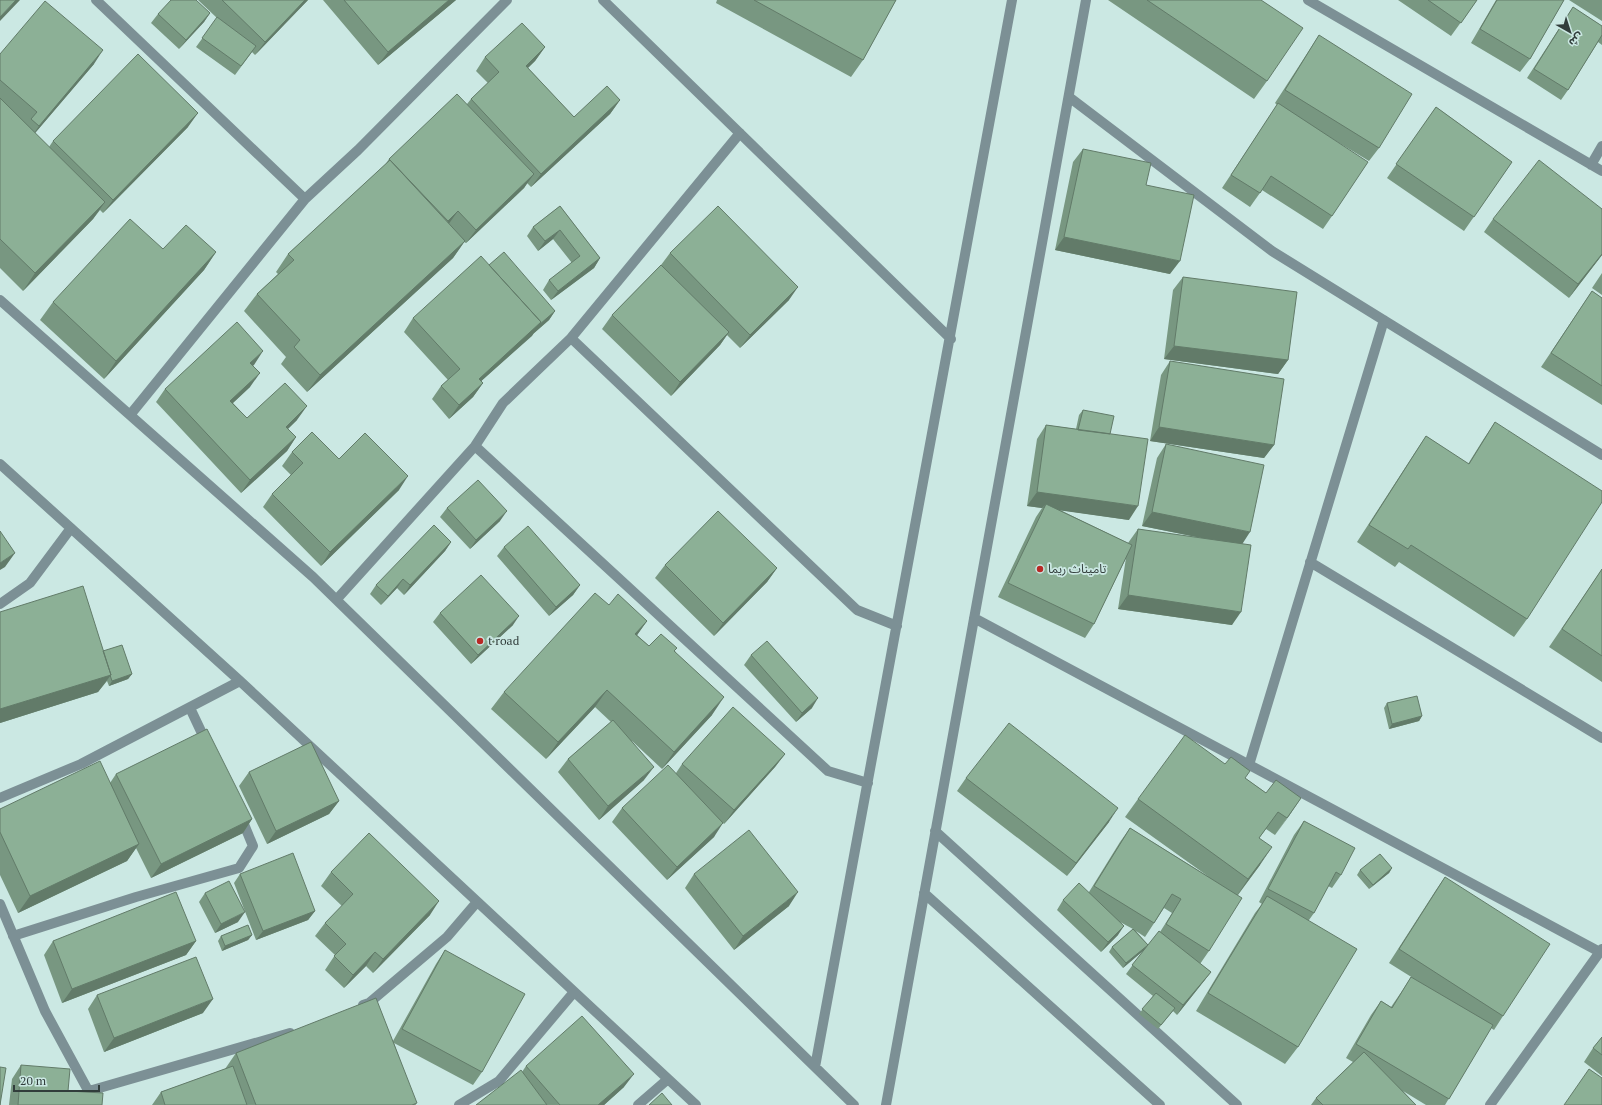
<svg xmlns="http://www.w3.org/2000/svg" width="1602" height="1105" font-family="'PT Serif','Noto Sans Arabic',serif">
  <rect width="100%" height="100%" fill="#cbe8e3"/>
  <g fill="none" stroke-linecap="round" stroke-linejoin="round">
    <!-- minor -->
    <path stroke="#7c9095" stroke-width="10" d="M96,0L305,199
      M603,0L951,339
      M1308,0L1602,171
      M1069,97L1272,251L1602,455
      M1591,165L1602,146
      M0,300L313,577L854,1105
      M571,338L857,610L897,626
      M130,415L305,199L358,150L507,0
      M475,446L828,771L868,783
      M0,464L240,681L696,1105
      M1310,562L1602,738
      M337,599L475,446L503,403L571,338L740,133
      M0,604L30,583L71,528
      M974,618L1600,952
      M190,708L207,744
      M1249,765L1384,320
      M0,798L81,764L240,681
      M935,831L1237,1105
      M924,893L1160,1105
      M0,904L45,1011L96,1105
      M13,936L136,897L239,868L253,846L241,817
      M363,1005L369,1003L447,937L477,902
      M815,1067L1012,0
      M89,1091L290,1033
      M459,1105L499,1081L574,992
      M638,1105L668,1079
      M886,1105L1086,0
      M1490,1105L1602,949"/>
  </g>
  <!-- wall -->
  <path fill="#789781" fill-rule="evenodd" d="M198,0H308L255,55L252,52L235,75L196,47L217,18Z
    M323,0H456L378,65Z
    M717,0H896L863,60L851,77L716,3Z
    M1108,0H1261L1267,81L1254,99Z
    M1398,0H1477L1451,36Z
    M1496,0H1564L1530,59L1520,72L1471,43Z
    M1569,0H1602V21Z
    M1573,7L1602,26V45L1598,42L1568,90L1561,100L1527,78Z
    M210,13L204,22L179,49L151,23L158,14Z
    M1319,35L1379,148L1369,161L1326,135L1332,216L1323,229L1262,190L1250,207L1222,188L1277,105L1275,103L1310,49Z
    M545,47L535,61L528,68L574,117L620,100L610,114L531,187L527,183L524,188L466,243L464,242L453,258L307,392L281,364L286,357L244,311L257,294L278,274L276,272L288,254L385,165L389,159L467,104L471,99L488,83L476,71L485,57Z
    M0,54L94,64L35,133L49,147L53,141L188,127L103,213L100,210L93,219L23,291L0,268Z
    M1436,107L1512,162L1464,231L1387,178Z
    M1083,149L1146,185L1170,274L1055,250L1073,162Z
    M560,206L600,258L594,268L551,300L543,290L549,280L572,263L553,239L538,251L527,236L533,227Z
    M1602,209V255L1569,298L1484,232L1493,219Z
    M163,249L216,252L204,270L104,379L40,320L53,302Z
    M670,253L789,300L740,348L727,335L720,345L671,396L602,329L612,315L661,265Z
    M489,265L555,311L549,320L533,334L481,381L483,383L473,397L449,419L432,399L441,386L448,380L404,332L413,318Z
    M1602,273V295L1592,288Z
    M1183,277L1288,360L1278,374L1164,359L1173,290Z
    M1592,291L1602,298V405L1541,367Z
    M1170,361L1274,445L1264,458L1150,441L1161,375Z
    M253,365L250,387L233,403L247,418L297,420L288,429L296,437L287,451L241,493L156,402L165,389L254,365Z
    M1083,410L1110,434L1129,520L1060,510L1128,543L1138,529L1212,540L1142,526L1157,458L1166,444L1242,544L1232,625L1118,609L1126,558L1094,624L1085,638L998,597L1036,517L1042,508L1027,506L1037,439L1046,425L1076,429L1079,415Z
    M1495,422L1527,619L1514,637L1399,562L1395,567L1357,542L1414,454L1426,436L1468,464L1483,440Z
    M292,452L339,459L399,490L321,566L263,507L272,494L291,475L282,466Z
    M447,508L500,521L470,549L440,517Z
    M451,542L445,551L404,595L397,588L381,605L370,594L376,585Z
    M504,547L580,585L573,595L549,616L497,556Z
    M665,565L777,568L767,582L714,636L655,578Z
    M1602,569V682L1549,647Z
    M609,605L647,621L637,635L649,646L675,651L712,715L662,769L632,741L644,780L599,820L558,772L568,759L611,722L595,707L546,759L491,709L504,692Z
    M0,612L103,651L132,674L128,679L109,686L107,681L98,692L0,723Z
    M440,613L513,625L471,664L433,622Z
    M751,655L812,708L796,722L744,665Z
    M1387,703L1422,716L1419,721L1389,729L1384,708Z
    M785,754L775,767L724,824L720,820L714,837L667,880L612,822L622,808L676,773L682,764Z
    M249,772L339,801L329,814L267,844L239,786Z
    M116,774L252,819L243,833L151,878L136,848L127,861L18,913L0,875V809L110,783Z
    M966,778L1109,822L1067,876L957,791Z
    M1245,778L1266,793L1301,798L1275,835L1266,829L1259,838L1260,865L1238,895L1209,951L1200,964L1211,972L1204,981L1177,1015L1173,1011L1158,1029L1139,1014L1153,996L1126,974L1143,951L1123,968L1109,952L1112,947L1133,929L1120,922L1118,935L1101,952L1057,910L1063,900L1089,892L1120,842L1130,828L1209,877L1125,817L1138,799ZM1164,908L1172,913L1160,932L1148,945L1136,931L1145,937Z
    M1304,821L1341,875L1332,888L1328,886L1314,913L1309,920L1298,1047L1285,1064L1196,1011L1255,913L1262,904L1259,902L1294,835Z
    M1392,868L1389,873L1369,889L1357,875L1360,870Z
    M331,872L430,915L373,973L366,966L344,988L325,970L335,955L315,936L325,923L342,906L321,886Z
    M240,874L315,911L308,920L256,940L234,883Z
    M694,874L789,906L734,950L685,888Z
    M1445,877L1503,1016L1494,1030L1491,1028L1445,1105H1426L1403,1091L1416,1105H1311L1316,1098L1353,1062L1346,1058L1371,1015L1381,1001L1391,1007L1402,991L1411,977L1413,978L1389,963L1436,890Z
    M205,893L238,922L215,933L199,902Z
    M252,935L248,940L222,951L218,941L221,936Z
    M53,941H196L186,955L62,1003L44,955Z
    M445,950L482,1072L473,1085L394,1043L416,1105H152L161,1092L225,1069L236,1053L393,1041L436,964Z
    M97,995L203,1013L104,1052L88,1009Z
    M1602,1037V1076L1584,1062L1593,1048Z
    M21,1065L68,1091L102,1105H9L12,1079Z
    M526,1066L624,1087L604,1105H476L522,1072Z"/>
  <!-- shaded-wall -->
  <path fill="#627b69" d="M16,0H20L0,21V17Z
    M305,0H308L255,55L265,42Z
    M449,0H456L378,65L388,52Z
    M210,13L204,22L179,49L186,40Z
    M545,47L535,61L516,79L526,66Z
    M103,50L94,64L30,139L39,126Z
    M620,100L610,114L531,187L541,174Z
    M198,113L188,127L103,213L113,200Z
    M534,174L524,188L466,243L476,230Z
    M105,202L93,219L23,291L35,273Z
    M458,211L448,225L438,234L448,221Z
    M560,230L553,239L538,251L545,241Z
    M1064,237L1180,261L1170,274L1055,250Z
    M465,241L453,258L307,392L320,375Z
    M216,252L204,270L104,379L116,361Z
    M1602,254V255L1569,298L1578,284Z
    M600,258L594,268L551,300L558,291Z
    M798,287L789,300L740,348L750,335Z
    M555,311L549,320L533,334L539,325Z
    M541,322L532,336L469,392L479,379Z
    M729,332L720,345L671,396L680,382Z
    M1174,346L1288,360L1278,374L1164,359Z
    M263,351L254,365L241,376L250,363Z
    M260,373L250,387L221,414L230,401Z
    M483,383L473,397L449,419L459,405Z
    M307,406L297,420L276,440L286,427Z
    M1159,427L1274,445L1264,458L1150,441Z
    M296,437L287,451L241,493L250,480Z
    M408,476L399,490L321,566L330,552Z
    M1037,492L1138,506L1129,520L1043,508L1046,504L1042,508L1027,506Z
    M507,511L500,521L470,549L476,540Z
    M1152,512L1250,532L1241,546L1142,526Z
    M451,542L445,551L404,595L410,585Z
    M15,553L5,567L0,570V563Z
    M777,568L767,582L714,636L723,623Z
    M403,579L397,588L381,605L388,596Z
    M580,585L573,595L549,616L556,607Z
    M1128,595L1241,612L1232,625L1118,609Z
    M519,616L513,625L471,664L478,655Z
    M647,621L635,638V634Z
    M132,674L128,679L109,686L112,681Z
    M111,675L98,692L0,723V709Z
    M607,690L595,707L546,759L558,742Z
    M724,697L712,715L662,769L674,752Z
    M818,698L812,708L796,722L802,713Z
    M1422,716L1419,721L1389,729L1392,724Z
    M785,754L775,767L724,824L734,810Z
    M654,767L644,780L599,820L608,806Z
    M1301,798L1289,816L1275,835L1287,818Z
    M339,801L329,814L267,844L276,831Z
    M1118,808L1109,822L1067,876L1076,863Z
    M252,819L243,833L151,878L161,864Z
    M723,823L714,837L667,880L677,867Z
    M139,844L127,861L18,913L30,896Z
    M1272,847L1260,865L1236,897L1248,879Z
    M1392,868L1389,873L1369,889L1373,885Z
    M798,892L789,906L734,950L743,936Z
    M439,901L430,915L373,973L383,959Z
    M315,911L308,920L256,940L263,931Z
    M245,912L238,922L215,933L221,924Z
    M1124,926L1118,935L1101,952L1108,942Z
    M252,935L248,940L222,951L225,946Z
    M196,941L186,955L62,1003L72,989Z
    M1148,945L1144,950L1123,968L1126,963Z
    M375,952L366,966L344,988L353,975Z
    M1211,972L1204,981L1177,1015L1183,1005Z
    M213,999L203,1013L104,1052L114,1038Z
    M634,1074L624,1087L604,1105H598Z"/>
  <!-- building -->
  <path fill="#8cb096" stroke="#627b69" d="M0,0H16L0,17Z
    M171,0H196L210,13L186,40L158,14Z
    M222,0H305L265,42Z
    M344,0H449L388,52Z
    M754,0H896L863,60Z
    M1147,0H1261L1303,28L1267,81Z
    M1428,0H1477L1461,23Z
    M1497,0H1564L1530,59L1480,29Z
    M45,1L103,50L39,126L31,119L37,112L0,80V54Z
    M1573,7L1602,26V35L1568,90L1534,69Z
    M217,17L256,46L241,66L202,38Z
    M522,23L545,47L526,66L574,117L607,86L620,100L541,174L471,99L499,72L485,57Z
    M1319,35L1412,94L1379,148L1285,90Z
    M138,54L198,113L113,200L53,141Z
    M457,94L534,174L476,230L458,211L448,221L389,159Z
    M0,98L105,202L35,273L0,239Z
    M1278,103L1368,162L1332,216L1271,176L1260,193L1231,175Z
    M1436,107L1512,162L1474,217L1396,164Z
    M1083,149L1151,163L1146,185L1194,195L1180,261L1064,237Z
    M390,160L465,241L320,375L294,347L300,340L257,294L294,260L288,254Z
    M1539,160L1602,209V254L1578,284L1493,219Z
    M560,206L600,258L558,291L549,280L580,256L560,230L545,241L533,227Z
    M718,206L798,287L750,335L670,253Z
    M130,219L163,249L186,225L216,252L116,361L53,302Z
    M504,252L555,311L539,325L541,322L489,265Z
    M481,256L541,322L479,379L483,383L459,405L441,386L460,369L413,318Z
    M661,265L729,332L680,382L612,315Z
    M1183,277L1297,292L1288,360L1174,346Z
    M1592,291L1602,298V386L1551,353Z
    M237,322L263,351L250,363L260,373L230,401L247,418L285,383L307,406L286,427L296,437L250,480L165,389Z
    M1170,361L1284,379L1274,445L1159,427Z
    M1083,410L1114,416L1110,434L1078,430Z
    M1495,422L1602,491V502L1527,619L1411,545L1408,549L1369,525L1426,436L1469,464Z
    M1046,425L1148,439L1138,506L1037,492Z
    M312,432L339,459L365,433L408,476L330,552L272,494L303,463L292,452Z
    M1166,444L1264,465L1250,532L1152,512Z
    M478,480L507,511L476,540L447,508Z
    M1046,504L1132,545L1094,624L1008,583Z
    M718,511L777,568L723,623L665,565Z
    M434,525L451,542L410,585L403,579L388,596L376,585Z
    M528,526L580,585L556,607L504,547Z
    M1138,529L1251,545L1241,612L1128,595Z
    M0,531L15,553L0,563Z
    M1602,569V656L1562,629Z
    M481,575L519,616L478,655L440,613Z
    M83,586L111,675L0,709V612Z
    M595,593L609,605L618,594L647,621L635,634L649,646L661,634L677,648L674,651L724,697L674,752L607,690L558,742L504,692Z
    M767,641L818,698L802,713L751,655Z
    M122,645L132,674L112,681L110,675H111L103,651Z
    M1417,696L1422,716L1392,724L1387,703Z
    M733,707L785,754L734,810L682,764Z
    M613,720L654,767L608,806L568,759Z
    M1009,723L1118,808L1076,863L966,778Z
    M207,729L252,819L161,864L116,774Z
    M1185,735L1225,764L1231,757L1250,771L1245,778L1266,793L1276,780L1301,798L1287,818L1278,812L1259,838L1272,847L1248,879L1138,799Z
    M311,742L339,801L276,831L249,772Z
    M100,761L139,844L30,896L0,832V809Z
    M668,765L723,823L677,867L622,808Z
    M1304,821L1355,848L1341,875L1336,872L1314,913L1268,889Z
    M1130,828L1242,898L1209,951L1166,924L1181,899L1172,894L1154,923L1094,886Z
    M749,830L798,892L743,936L694,874Z
    M369,833L439,901L383,959L375,952L353,975L334,956L346,944L325,923L353,894L331,872Z
    M293,853L315,911L263,931L240,874Z
    M1380,854L1392,868L1373,885L1360,870Z
    M1445,877L1550,944L1503,1016L1399,949Z
    M229,881L245,912L221,924L205,893Z
    M1079,883L1124,926L1108,942L1063,900Z
    M176,892L196,941L72,989L53,941Z
    M1267,896L1357,949L1298,1047L1208,993Z
    M248,925L252,935L225,946L221,936Z
    M1133,929L1148,945L1126,963L1112,947Z
    M1159,931L1211,972L1183,1005L1132,965Z
    M445,950L525,994L482,1072L402,1029Z
    M196,957L213,999L114,1038L97,995Z
    M1411,977L1493,1025L1449,1099L1356,1044L1381,1001L1392,1008Z
    M1156,993L1175,1008L1161,1025L1142,1009Z
    M376,998L417,1103L412,1105H256L236,1053Z
    M582,1016L634,1074L598,1105H560L526,1066Z
    M1602,1037V1055L1593,1048Z
    M1364,1052L1416,1105H1323L1316,1098Z
    M21,1065L70,1069L68,1091L103,1093L102,1105H18Z
    M233,1066L247,1105H165L161,1092Z
    M0,1067L6,1068L0,1105Z
    M1589,1069L1602,1078V1105H1564Z
    M521,1070L547,1105H476Z
    M662,1093L672,1105H649Z"/>
  <!-- markers -->
  <g fill="#b82925" stroke="#cbe8e3" stroke-width="1.5">
    <circle cx="1040" cy="569" r="4"/>
    <circle cx="480" cy="641" r="4"/>
  </g>
  <g text-anchor="middle" stroke-width="3.5" stroke-linejoin="round" paint-order="stroke">
    <!-- poi labels -->
    <g font-size="12" fill="#313d3b" stroke="#cbe8e3" text-anchor="start">
      <text x="1048" y="573">تاميناث ريما</text>
      <text x="488" y="645">t road</text>
    </g>
  </g>
  <!-- north arrow -->
  <g transform="translate(1570 32) rotate(141)" stroke="#cbe8e3" stroke-width="3" paint-order="stroke">
  <path d="M0-3L7 15L0 10L-7 15Z" fill="#313d3b"/>
  <text y="-6" font-size="11" font-weight="bold" text-anchor="middle" fill="#313d3b">ش</text>
  </g>
  <!-- scale -->
  <path d="M14 1085v6h85v-6" fill="none" stroke="#313d3b" stroke-width="2"/>
  <text x="20" y="1085" font-size="12" fill="#313d3b" stroke="#cbe8e3" stroke-width="3" paint-order="stroke">20 m</text>
</svg>
